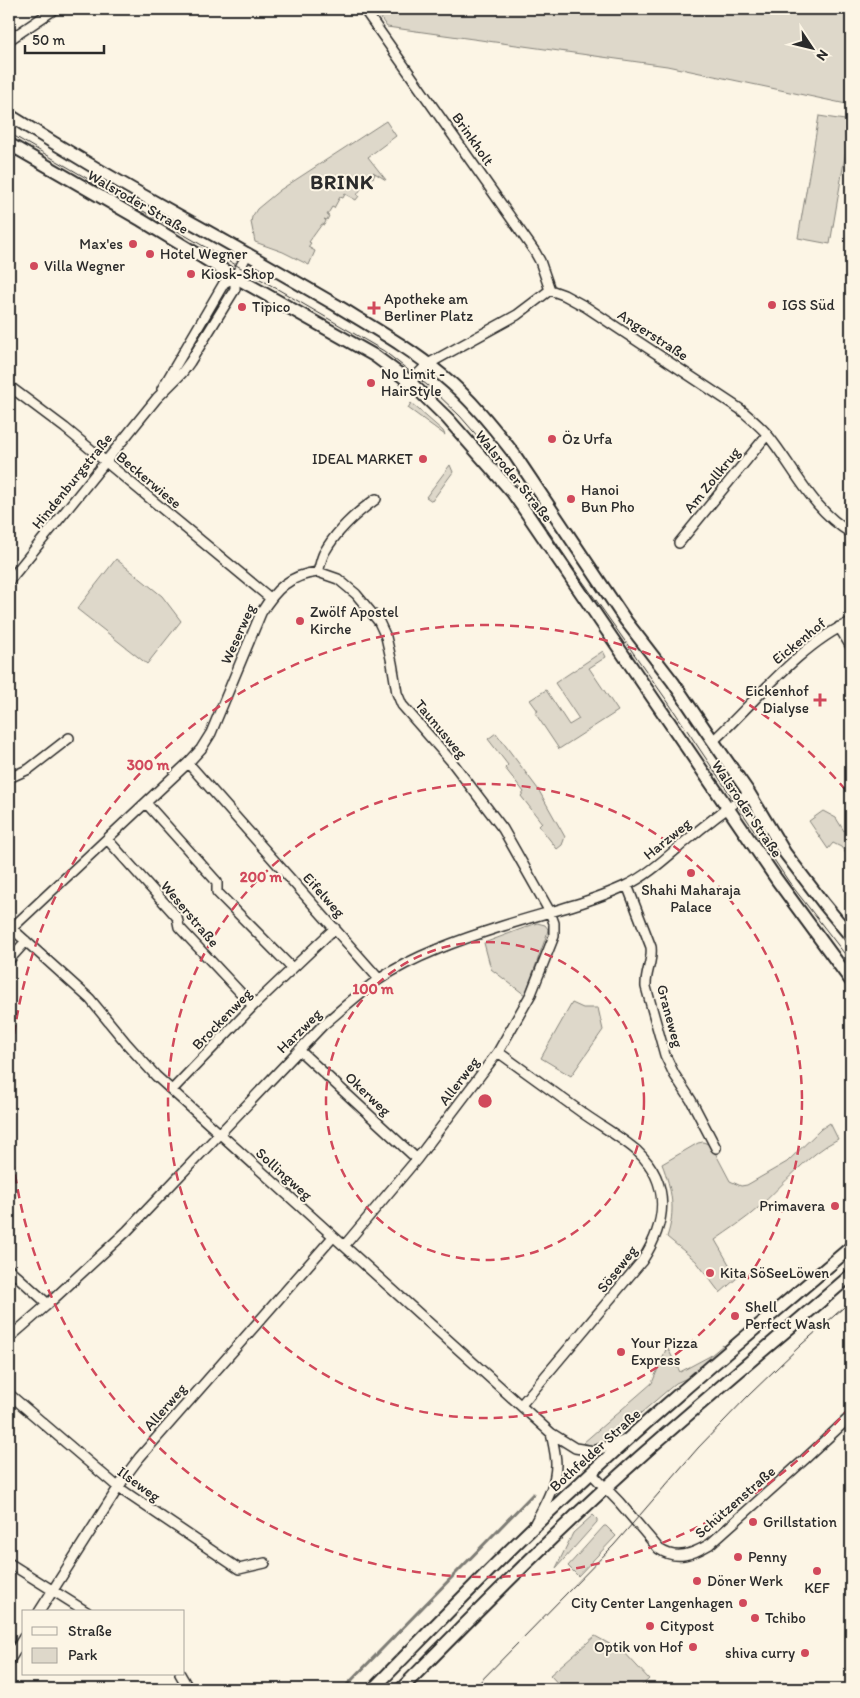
<svg xmlns="http://www.w3.org/2000/svg" width="860" height="1698" font-family="Itim,sans-serif">
  <rect width="100%" height="100%" fill="#fcf5e5"/>
  <filter id="ink" filterUnits="userSpaceOnUse"><feTurbulence type="fractalNoise" baseFrequency=".02" numOctaves="2"/><feDisplacementMap in="SourceGraphic" scale="10" xChannelSelector="R" yChannelSelector="G"/><feConvolveMatrix kernelMatrix="1 2 1 2 8 2 1 2 1" color-interpolation-filters="sRGB"/></filter>
  <g filter="url(#ink)">
    <!-- green -->
    <path fill="#ded8ca" stroke="#84827a" d="M374,9H851V105L667,66L387,27Z
      M819,116L851,121L830,244L798,238Z
      M386,121L396,136L368,157L386,180L373,172L375,174L373,178L371,177L364,188L362,187L357,195L359,196L356,200L345,194L343,198L340,197L334,208L332,207L327,215L329,216L327,220L324,219L326,221L324,225L322,224L309,242L311,243L308,247L315,251L309,265L283,252L255,242L251,222L252,217L257,209L280,190Z
      M411,403L443,431L445,435L408,408Z
      M450,465L453,472L432,501L426,497Z
      M116,559L162,596L181,621L147,664L77,609Z
      M603,651L606,657L589,668L618,711L559,749L535,713L538,711L530,700L546,690L569,725L579,719L555,683Z
      M496,733L538,789L565,837L562,845L557,849L539,826L542,823L521,796L524,792L505,768L508,765L488,739Z
      M823,811L836,818L844,831L851,826V860L841,847L833,843L828,849L809,821Z
      M537,923L545,925L548,929L547,934L525,995L491,969L484,943Z
      M572,1003L583,1008H598L603,1030L571,1076L541,1058Z
      M830,1123L838,1139C807,1155 784,1184 758,1208C745,1220 729,1230 715,1240L737,1278L720,1293L696,1261L667,1237C676,1210 672,1190 662,1164L698,1143L703,1142L711,1145L730,1181L741,1186L747,1185L787,1162L821,1129Z
      M723,1345L725,1349L694,1375L676,1383L607,1442L594,1446L583,1443L652,1383L667,1347L680,1372L710,1356Z
      M593,1515L597,1519V1522L556,1568L573,1533Z
      M604,1526H606L616,1536L578,1576L568,1566Z
      M595,1636L624,1652L649,1679L638,1689H563L550,1675Z"/>
    <g fill="none" stroke-linecap="round" stroke-linejoin="round">
      <!-- stream -->
      <path stroke="#7d7b74" stroke-width="3" d="M343,1689L533,1494"/>
      <!-- minor casing -->
      <g stroke="#2b2b2b" stroke-width="12">
        <path id="minor" d="M364,9L535,252L540,261L550,290
          M9,40L55,9
          M9,157L14,147
          M550,290L564,295L586,307L740,409C749,417 758,424 766,433C795,468 810,508 851,533
          M410,382L428,364L517,315L550,290
          M9,386L65,428L270,598
          M162,389L224,283L235,277
          M679,543L767,435
          M318,572L338,579L356,594L379,622L386,637L392,663L397,693L402,705L452,762L503,829L550,912L554,923V936L531,994L498,1052L417,1159L344,1246
          M9,581L157,398L182,373L190,362L235,289V277L248,253
          M839,627L851,647
          M713,741C754,703 801,643 851,622
          M188,763L379,979
          M9,778L29,769L69,738
          M146,803L217,882V892L292,968
          M107,839L177,917L179,927L253,1006
          M627,885L651,947C653,961 645,973 646,987L665,1055L674,1074L691,1100L716,1148
          M9,926L90,999L127,1044L156,1076L551,1433L575,1448L594,1451L623,1441
          M12,928L188,763L201,749L211,733L261,613C275,590 289,575 318,572C320,566 321,559 324,553C336,531 356,513 376,499
          M9,960L26,941
          M299,1050L417,1159
          M498,1052C526,1072 555,1093 584,1114C601,1126 621,1137 637,1151C672,1184 666,1224 642,1261L521,1405
          M172,1090L253,1006L335,928
          M9,1269L48,1304
          M9,1338L48,1304L127,1231L323,1025C341,1010 359,993 378,980C413,956 462,939 503,926C543,913 586,904 625,886C647,876 667,857 686,841C706,824 727,808 749,793
          M9,1394L119,1488L239,1569L265,1563
          M591,1473L619,1502L659,1549C677,1561 693,1554 710,1544L804,1460L851,1416
          M535,1523C545,1504 556,1486 556,1464C556,1454 553,1443 551,1433
          M9,1563L87,1612
          M39,1612L127,1474L139,1458L333,1237
          M9,1661L24,1637
          M180,1674L187,1686V1689"/>
      </g>
      <!-- secondary casing -->
      <g stroke="#2b2b2b" stroke-width="15">
        <path id="secondary" d="M9,115C66,151 125,186 185,219C236,247 286,276 336,305C372,327 410,348 443,376C470,398 493,427 514,454L626,621L673,682L713,741L749,793L785,853L824,904L851,937
          M9,144L141,220L235,277L375,356L410,382L448,419L512,492L528,515L777,880L851,981
          M373,1689C440,1621 506,1551 577,1486C665,1403 759,1326 851,1247
          M401,1689C480,1609 558,1529 642,1455C711,1394 782,1335 851,1275"/>
      </g>
      <!-- minor -->
      <use href="#minor" stroke="#fcf5e5" stroke-width="9"/>
      <!-- secondary -->
      <use href="#secondary" stroke="#fcf5e5" stroke-width="11"/>
      <!-- tram -->
      <path stroke="#2b2b2b" stroke-width="1" d="M9,133L384,351L432,389L460,416L493,454L515,482L574,569L668,702L789,882L851,962
        M473,1689L614,1545L698,1448L749,1395L802,1344L851,1301"/>
    </g>
  </g>
  <!-- distance rings -->
  <g fill="none" stroke="#d1495b" stroke-width="2.5" stroke-dasharray="9 6">
    <circle cx="485" cy="1101" r="159"/>
    <circle cx="485" cy="1101" r="317"/>
    <path d="M850 1407A476 476 0 1 1 850 795"/>
  </g>
  <!-- markers -->
  <g fill="#d1495b" stroke="#fcf5e5" stroke-width="2">
    <circle cx="133" cy="244" r="5"/>
    <circle cx="150" cy="254" r="5"/>
    <circle cx="34" cy="266" r="5"/>
    <circle cx="191" cy="274" r="5"/>
    <circle cx="772" cy="305" r="5"/>
    <circle cx="242" cy="307" r="5"/>
    <path d="M371.5 300.5h5v5h5v5h-5v5h-5v-5h-5v-5h5z"/>
    <circle cx="371" cy="383" r="5"/>
    <circle cx="552" cy="439" r="5"/>
    <circle cx="423" cy="459" r="5"/>
    <circle cx="571" cy="499" r="5"/>
    <circle cx="300" cy="621" r="5"/>
    <path d="M817.5 692.5h5v5h5v5h-5v5h-5v-5h-5v-5h5z"/>
    <circle cx="691" cy="873" r="5"/>
    <circle cx="835" cy="1206" r="5"/>
    <circle cx="710" cy="1273" r="5"/>
    <circle cx="735" cy="1316" r="5"/>
    <circle cx="621" cy="1352" r="5"/>
    <circle cx="753" cy="1522" r="5"/>
    <circle cx="738" cy="1557" r="5"/>
    <circle cx="817" cy="1571" r="5"/>
    <circle cx="697" cy="1581" r="5"/>
    <circle cx="743" cy="1603" r="5"/>
    <circle cx="755" cy="1618" r="5"/>
    <circle cx="650" cy="1626" r="5"/>
    <circle cx="693" cy="1647" r="5"/>
    <circle cx="805" cy="1653" r="5"/>
  </g>
  <g text-anchor="middle" stroke-width="4" stroke-linejoin="round" paint-order="stroke">
    <!-- street labels -->
    <g font-size="15" fill="#2b2b2b" stroke="#fcf5e5">
      <text transform="translate(473 139) rotate(55)" y="5">Brinkholt</text>
      <text transform="translate(138 202) rotate(30)" y="5">Walsroder Straße</text>
      <text transform="translate(653 335) rotate(33)" y="5">Angerstraße</text>
      <text transform="translate(514 476) rotate(51)" y="5">Walsroder Straße</text>
      <text transform="translate(149 480) rotate(40)" y="5">Beckerwiese</text>
      <text transform="translate(712 480) rotate(-51)" y="5">Am Zollkrug</text>
      <text transform="translate(72 481) rotate(-51)" y="5">Hindenburgstraße</text>
      <text transform="translate(238 634) rotate(-66)" y="5">Weserweg</text>
      <text transform="translate(799 641) rotate(-39)" y="5">Eickenhof</text>
      <text transform="translate(441 729) rotate(50)" y="5">Taunusweg</text>
      <text transform="translate(747 809) rotate(56)" y="5">Walsroder Straße</text>
      <text transform="translate(667 839) rotate(-39)" y="5">Harzweg</text>
      <text transform="translate(324 895) rotate(48)" y="5">Eifelweg</text>
      <text transform="translate(190 914) rotate(50)" y="5">Weserstraße</text>
      <text transform="translate(670 1016) rotate(75)" y="5">Graneweg</text>
      <text transform="translate(222 1019) rotate(-46)" y="5">Brockenweg</text>
      <text transform="translate(299 1031) rotate(-45)" y="5">Harzweg</text>
      <text transform="translate(459 1081) rotate(-53)" y="5">Allerweg</text>
      <text transform="translate(368 1094) rotate(43)" y="5">Okerweg</text>
      <text transform="translate(284 1174) rotate(42)" y="5">Sollingweg</text>
      <text transform="translate(617 1269) rotate(-52)" y="5">Söseweg</text>
      <text transform="translate(165 1407) rotate(-49)" y="5">Allerweg</text>
      <text transform="translate(595 1450) rotate(-42)" y="5">Bothfelder Straße</text>
      <text transform="translate(139 1484) rotate(36)" y="5">Ilseweg</text>
      <text transform="translate(735 1502) rotate(-41)" y="5">Schützenstraße</text>
    </g>
    <!-- poi labels -->
    <g font-size="15" fill="#2b2b2b" stroke="#fcf5e5" text-anchor="start">
      <text x="123" y="249" text-anchor="end">Max'es</text>
      <text x="160" y="259">Hotel Wegner</text>
      <text x="44" y="271">Villa Wegner</text>
      <text x="201" y="279">Kiosk-Shop</text>
      <text x="384" y="304">Apotheke am<tspan x="384" dy="17">Berliner Platz</tspan></text>
      <text x="782" y="310">IGS Süd</text>
      <text x="252" y="312">Tipico</text>
      <text x="381" y="379">No Limit -<tspan x="381" dy="17">HairStyle</tspan></text>
      <text x="562" y="444">Öz Urfa</text>
      <text x="413" y="464" text-anchor="end">IDEAL MARKET</text>
      <text x="581" y="495">Hanoi<tspan x="581" dy="17">Bun Pho</tspan></text>
      <text x="310" y="617">Zwölf Apostel<tspan x="310" dy="17">Kirche</tspan></text>
      <text x="809" y="696" text-anchor="end">Eickenhof<tspan x="809" dy="17">Dialyse</tspan></text>
      <text x="691" y="895" text-anchor="middle">Shahi Maharaja<tspan x="691" dy="17">Palace</tspan></text>
      <text x="825" y="1211" text-anchor="end">Primavera</text>
      <text x="720" y="1278">Kita SöSeeLöwen</text>
      <text x="745" y="1312">Shell<tspan x="745" dy="17">Perfect Wash</tspan></text>
      <text x="631" y="1348">Your Pizza<tspan x="631" dy="17">Express</tspan></text>
      <text x="763" y="1527">Grillstation</text>
      <text x="748" y="1562">Penny</text>
      <text x="707" y="1586">Döner Werk</text>
      <text x="817" y="1593" text-anchor="middle">KEF</text>
      <text x="733" y="1608" text-anchor="end">City Center Langenhagen</text>
      <text x="765" y="1623">Tchibo</text>
      <text x="660" y="1631">Citypost</text>
      <text x="683" y="1652" text-anchor="end">Optik von Hof</text>
      <text x="795" y="1658" text-anchor="end">shiva curry</text>
    </g>
    <!-- district labels -->
    <g font-size="20" font-weight="bold" letter-spacing="1" fill="#2b2b2b" stroke="#fcf5e5">
      <text x="342" y="189">BRINK</text>
    </g>
  </g>
  <circle cx="485" cy="1101" r="8" fill="#d1495b" stroke="#fcf5e5" stroke-width="2.5"/>
  <g font-size="15" text-anchor="middle" font-weight="bold" fill="#d1495b" stroke="#fcf5e5" stroke-width="4" stroke-linejoin="round" paint-order="stroke">
    <text x="148" y="770">300 m</text>
    <text x="261" y="882">200 m</text>
    <text x="373" y="994">100 m</text>
  </g>
  <!-- margin -->
  <rect width="860" height="1698" fill="none" stroke="#fcf5e5" stroke-width="30"/>
  <rect x="15" y="15" width="830" height="1668" fill="none" stroke="#2b2b2b" stroke-width="2" filter="url(#ink)"/>
  <!-- legend -->
  <rect x="22" y="1610" width="162" height="65" fill="#fcf5e5" stroke="#a8a49b"/>
  <rect x="32" y="1627" width="25" height="8" fill="#fcf5e5" stroke="#a8a49b"/>
  <text x="68" y="1636" font-size="15" fill="#2b2b2b">Straße</text>
  <rect x="32" y="1648" width="25" height="15" fill="#ded8ca" stroke="#a8a49b"/>
  <text x="68" y="1660" font-size="15" fill="#2b2b2b">Park</text>
  <!-- north arrow -->
  <g transform="translate(812 48) rotate(125)" stroke="#fcf5e5" stroke-width="4" paint-order="stroke">
  <path d="M0-4L9 19L0 12L-9 19Z" fill="#2b2b2b"/>
  <text y="-8" font-size="14" font-weight="bold" text-anchor="middle" fill="#2b2b2b">N</text>
  </g>
  <!-- scale -->
  <path d="M25 45v8h79v-8" fill="none" stroke="#2b2b2b" stroke-width="2.5"/>
  <text x="32" y="45" font-size="15" fill="#2b2b2b" stroke="#fcf5e5" stroke-width="4" paint-order="stroke">50 m</text>
</svg>
